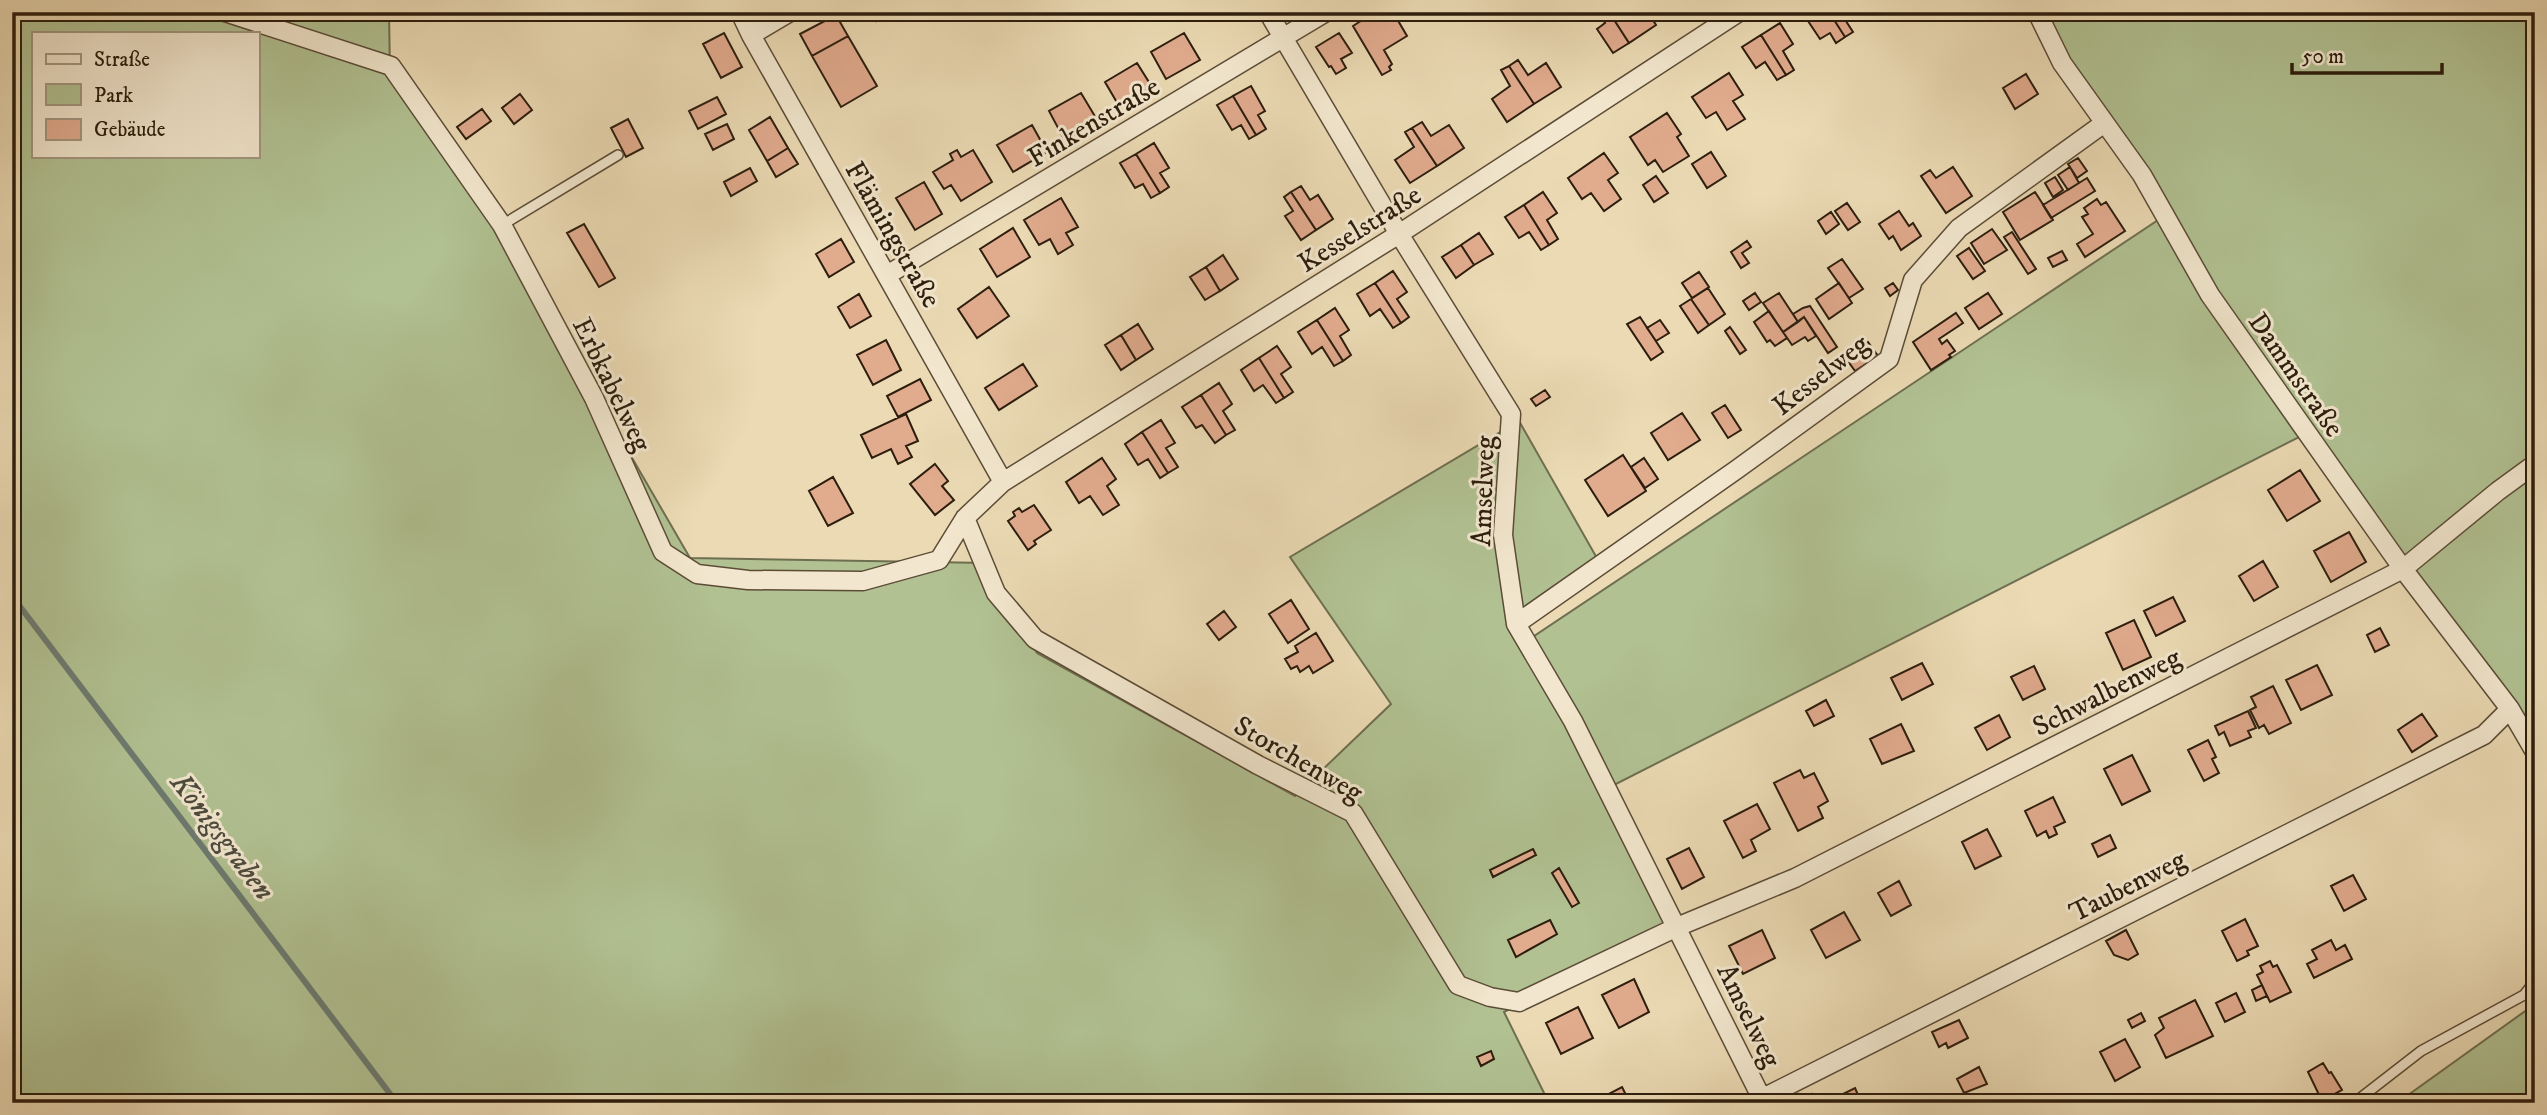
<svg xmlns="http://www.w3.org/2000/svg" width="2547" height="1115" font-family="'IM FELL DW Pica',serif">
  <rect width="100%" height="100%" fill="#ebdab4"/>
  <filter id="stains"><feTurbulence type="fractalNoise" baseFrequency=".00286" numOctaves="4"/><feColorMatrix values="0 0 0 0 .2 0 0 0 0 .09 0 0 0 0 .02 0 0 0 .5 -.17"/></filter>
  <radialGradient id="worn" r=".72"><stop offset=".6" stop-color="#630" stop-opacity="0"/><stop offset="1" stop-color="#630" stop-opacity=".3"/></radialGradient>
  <!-- green -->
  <path fill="#b1c192" stroke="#6e6f50" stroke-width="2" fill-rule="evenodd" d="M12,12H389L390,74L503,235L690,558L988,563L1037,653L1295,796L1391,704L1290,557L1519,421L1602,567L1525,627L1531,638L2167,214L2103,124L2044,12H2535V752L2311,431L1606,789L1673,925L1504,1012L1549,1103H338L335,1099L331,1103H12ZM33,33H257V156H33Z
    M2535,1004V1103H2397Z"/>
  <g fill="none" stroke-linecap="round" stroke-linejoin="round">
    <!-- stream -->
    <path stroke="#6d7b71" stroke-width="6" d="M12,596L397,1103"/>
  </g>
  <!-- building -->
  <path fill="#e1ab8e" stroke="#2c1d0d" stroke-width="2" d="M871,12H890L876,21Z
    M1375,12H1393L1407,36L1384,50L1392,64L1389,67L1391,70L1382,75L1353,26Z
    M1599,12H1609L1629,43L1613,53L1597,29L1605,23Z
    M1609,12H1648L1656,25L1629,43Z
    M1802,12H1829L1845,37L1836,43L1830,33L1820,39Z
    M1829,12H1845L1842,15L1853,32L1845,37Z
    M836,15L848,36L812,56L800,34Z
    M1780,23L1793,44L1783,51L1794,70L1786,75L1761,35Z
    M724,33L742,67L721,78L703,44Z
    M1184,33L1200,60L1166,79L1151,52Z
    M1339,33L1352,53L1341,59L1346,68L1336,74L1331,66L1329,67L1316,47Z
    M1761,35L1786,75L1777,80L1765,62L1756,68L1742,47Z
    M848,36L877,86L841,107L812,56Z
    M1518,60L1528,75L1546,63L1561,87L1534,104L1509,66Z
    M1137,63L1152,87L1132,98L1135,102L1128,106L1125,103L1119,106L1105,82Z
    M1509,66L1534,104L1507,122L1492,99L1510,86L1501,70Z
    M1729,73L1743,95L1733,101L1745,119L1727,130L1716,112L1706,118L1692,97Z
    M2026,74L2038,94L2015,109L2003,88Z
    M1251,86L1265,111L1258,115L1266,129L1256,135L1233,96Z
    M1081,93L1099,123L1065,141L1049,111Z
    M520,94L532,110L514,124L502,108Z
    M1233,96L1256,135L1249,139L1241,125L1232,130L1217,105Z
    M717,97L726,114L698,129L689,111Z
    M482,109L491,121L466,139L457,127Z
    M1667,113L1681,134L1677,137L1689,156L1663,172L1655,160L1648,165L1630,137Z
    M770,117L788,148L767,161L749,130Z
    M628,119L643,148L626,157L611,128Z
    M1422,122L1431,136L1449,125L1464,148L1437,166L1412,128Z
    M727,124L734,139L713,150L705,134Z
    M1032,125L1047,152L1013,172L997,145Z
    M1412,128L1437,166L1410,183L1395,160L1414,147L1405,132Z
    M1154,143L1169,168L1160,173L1169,187L1160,193L1136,154Z
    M788,148L798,164L776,177L767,161Z
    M957,150L961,157L973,150L992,182L961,201L951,185L944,189L933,172L953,160L950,154Z
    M1711,152L1726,176L1707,188L1692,164Z
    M1604,153L1618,173L1608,180L1621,199L1604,211L1591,193L1582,199L1568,178Z
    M1136,154L1160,193L1151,198L1143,184L1135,188L1120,163Z
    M2078,158L2087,171L2077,178L2068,164Z
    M1953,167L1972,196L1946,213L1921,176L1930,170L1936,178Z
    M2070,167L2079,183L2068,190L2058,175Z
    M750,168L757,181L731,196L724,182Z
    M1656,176L1668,193L1654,202L1643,185Z
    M2055,177L2063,190L2053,197L2045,183Z
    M2087,178L2095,191L2051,218L2043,205Z
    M924,182L942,214L915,230L896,198Z
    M1301,186L1310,200L1318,195L1333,219L1316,230L1291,192Z
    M1291,192L1316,230L1301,240L1285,216L1293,211L1284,197Z
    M1543,192L1557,213L1547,220L1558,239L1549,245L1524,205Z
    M2035,192L2053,220L2020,240L2003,212Z
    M1061,198L1078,227L1066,233L1073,245L1058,254L1050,239L1039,245L1024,220Z
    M2097,199L2101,205L2106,202L2125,231L2085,257L2077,244L2093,234L2082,217L2088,214L2084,208Z
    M1847,203L1860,222L1848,230L1835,211Z
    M1524,205L1549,245L1541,250L1529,232L1519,238L1505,217Z
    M1899,211L1909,226L1913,223L1921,236L1901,250L1893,236L1889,239L1879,224Z
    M1831,212L1839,224L1826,234L1818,221Z
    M584,224L615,278L599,287L567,233Z
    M1013,228L1030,257L997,277L980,249Z
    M1992,229L2007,250L1984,264L1971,243Z
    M2012,232L2036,269L2028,274L2004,237Z
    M1479,233L1493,254L1474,265L1461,245Z
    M841,239L854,262L829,277L816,254Z
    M1747,241L1751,247L1742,253L1749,263L1741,268L1731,252Z
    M1461,245L1474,265L1456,278L1442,257Z
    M1969,248L1985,271L1973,279L1957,256Z
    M2062,251L2067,260L2053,267L2048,258Z
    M1223,255L1238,279L1220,291L1206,267Z
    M1842,259L1863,289L1849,298L1828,268Z
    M1206,267L1220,291L1205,300L1190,277Z
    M1393,271L1407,292L1397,299L1409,317L1401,323L1375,283Z
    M1699,272L1709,287L1692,298L1682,283Z
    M1375,283L1401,323L1393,328L1380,309L1370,316L1357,294Z
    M1839,283L1852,303L1829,319L1816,299Z
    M1893,283L1898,290L1890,296L1885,288Z
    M989,287L1009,316L977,338L958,309Z
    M1708,288L1725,314L1709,325L1691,299Z
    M1755,293L1761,302L1749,310L1743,301Z
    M1779,293L1798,322L1783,332L1763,303Z
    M1988,293L2002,314L1979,329L1965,308Z
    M859,294L871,316L850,328L838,307Z
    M1691,299L1709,325L1698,333L1680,306Z
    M1810,306L1837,347L1828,353L1804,317L1798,322L1793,314L1803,308Z
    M1335,308L1349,330L1340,336L1351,355L1343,361L1317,320Z
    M1769,311L1787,338L1775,346L1770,340L1767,342L1754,322Z
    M1956,313L1963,323L1939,339L1942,344L1947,340L1955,351L1949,355L1951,357L1931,370L1913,342Z
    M1640,317L1663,352L1651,360L1627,324Z
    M1804,317L1816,336L1808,341L1805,337L1792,345L1783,332Z
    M1317,320L1343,361L1334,366L1322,347L1312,354L1298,332Z
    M1660,320L1669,333L1656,341L1647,328Z
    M1138,324L1153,349L1136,360L1121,335Z
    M1730,327L1746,350L1740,354L1725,331Z
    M1121,335L1136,360L1121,370L1105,345Z
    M886,340L901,370L873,385L857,355Z
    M1868,342L1878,356L1855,371L1845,357Z
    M1277,346L1291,367L1281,374L1293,392L1284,398L1259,358Z
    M1259,358L1284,398L1276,403L1263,385L1254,391L1241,370Z
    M1023,364L1037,386L999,410L985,388Z
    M920,379L931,400L898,417L887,396Z
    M1219,383L1232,404L1223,411L1235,430L1226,435L1201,395Z
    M1545,390L1550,397L1536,406L1531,399Z
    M1201,395L1226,435L1215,443L1202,425L1196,428L1182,407Z
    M1725,405L1741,430L1728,438L1712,413Z
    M1682,413L1700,440L1668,460L1651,433Z
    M906,414L918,441L906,446L912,457L898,464L891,449L872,458L861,435Z
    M1161,420L1175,443L1166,448L1178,467L1168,473L1142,432Z
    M1142,432L1168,473L1160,478L1148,459L1138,465L1125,444Z
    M1623,455L1646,491L1608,516L1585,480Z
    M1102,458L1116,479L1107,486L1119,505L1103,515L1090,496L1079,503L1066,482Z
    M1644,458L1658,479L1645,488L1631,467Z
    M935,464L948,481L942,486L954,500L935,515L910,484Z
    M2300,470L2320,501L2287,521L2268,490Z
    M833,477L853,513L828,526L809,491Z
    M1034,505L1051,530L1034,541L1036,544L1028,550L1008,521L1015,516L1013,512L1019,508L1022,512Z
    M2349,532L2366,562L2331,582L2314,551Z
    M2263,561L2278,587L2254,601L2239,576Z
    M2173,597L2185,621L2156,636L2144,611Z
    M1291,600L1309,629L1288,643L1269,614Z
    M1224,611L1236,627L1219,640L1207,624Z
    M2134,620L2151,657L2123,670L2106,633Z
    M2380,628L2389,645L2375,652L2367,635Z
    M1316,633L1333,661L1313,673L1309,666L1300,672L1297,666L1291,669L1285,659L1298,652L1295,646Z
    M1922,663L1933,684L1902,700L1891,678Z
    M2317,665L2332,695L2301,710L2286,680Z
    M2034,666L2045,689L2023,700L2011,677Z
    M2273,686L2291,723L2269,734L2264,725L2259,728L2250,710L2256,707L2251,697Z
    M1826,700L1834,716L1814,726L1806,711Z
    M2248,711L2256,728L2248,731L2251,737L2230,746L2224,732L2219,735L2215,726Z
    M2422,714L2437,736L2412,752L2398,730Z
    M1999,715L2010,737L1987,750L1975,728Z
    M1901,724L1914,751L1882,764L1870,739Z
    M2208,740L2216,757L2212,759L2219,773L2204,781L2188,750Z
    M2132,755L2150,791L2122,805L2104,769Z
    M1800,770L1804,778L1814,773L1828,801L1818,807L1823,818L1798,831L1774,783Z
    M2053,797L2065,822L2054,827L2057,834L2049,838L2046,831L2037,836L2025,811Z
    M1757,804L1770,829L1751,840L1756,851L1743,858L1724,821Z
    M1987,829L2001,856L1975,869L1962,842Z
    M2110,835L2116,848L2098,857L2092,844Z
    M1689,848L1704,877L1682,889L1667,859Z
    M1533,849L1536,855L1493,877L1490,870Z
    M1559,868L1579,903L1572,907L1552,873Z
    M2353,875L2366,899L2344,911L2331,886Z
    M1899,881L1911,905L1891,916L1878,893Z
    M1844,912L1860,940L1826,958L1811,930Z
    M2245,919L2258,946L2247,951L2249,955L2237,961L2222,931Z
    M1550,920L1557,934L1516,957L1508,940Z
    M1762,930L1775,958L1743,974L1729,946Z
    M2126,930L2138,954L2128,960L2114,955L2106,941Z
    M2331,940L2336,950L2345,945L2352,959L2314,978L2307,964L2317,959L2312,950Z
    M2270,961L2273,967L2277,965L2291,992L2270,1002L2257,975L2263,972L2260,966Z
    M1634,979L1649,1012L1619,1028L1602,995Z
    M2262,985L2267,996L2256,1001L2252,990Z
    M2236,993L2245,1012L2225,1022L2216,1003Z
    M2195,1000L2213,1036L2166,1058L2155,1035L2164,1028L2159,1018Z
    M1578,1007L1593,1038L1561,1054L1546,1023Z
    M2141,1013L2145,1021L2132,1028L2128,1020Z
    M1959,1020L1968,1038L1948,1048L1946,1043L1939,1047L1932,1032Z
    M2125,1039L2140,1067L2115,1081L2100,1052Z
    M1491,1051L1494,1059L1481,1066L1477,1057Z
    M2323,1063L2329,1073L2331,1072L2342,1090L2322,1101L2308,1072Z
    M1979,1067L1987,1084L1964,1093L1957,1079Z
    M1622,1087L1630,1103H1600L1599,1099Z
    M1855,1088L1861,1102L1847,1103L1843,1094Z
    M1798,1094L1801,1100L1812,1094L1816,1103H1789L1788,1100Z"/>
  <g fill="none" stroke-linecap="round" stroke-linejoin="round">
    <!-- lane casing -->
    <g stroke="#5c4c37" stroke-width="12">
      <path id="lane" d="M502,225L618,155
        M2354,1103L2421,1051L2524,995L2535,981"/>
    </g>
    <!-- street casing -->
    <g stroke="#5c4c37" stroke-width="21">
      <path id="street" d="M225,12L391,66L502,225L594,398L663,552L697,574L748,580L863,581L939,560L965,518L1003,482L1399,234L1739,12
        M740,12L751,35L1003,482
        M1268,12L1399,234L1511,414L1503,535L1516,624L1573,721L1764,1103
        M2037,12L2062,63L2142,175L2210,295L2403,569L2510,709L2535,752
        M751,35L790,12
        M887,275L1326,12
        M965,518L996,593L1035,639L1258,765L1353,813L1458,985L1490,997L1519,1002L1677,927L1795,878L2403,569L2498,491L2535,464
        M1516,624L1736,470L1889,359L1913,280L1959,228L2103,124
        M1761,1099L2484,735L2510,709"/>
    </g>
    <!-- lane -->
    <use href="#lane" stroke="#f2e7ce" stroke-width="9"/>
    <!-- street -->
    <use href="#street" stroke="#f2e7ce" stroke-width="18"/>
  </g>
  <g text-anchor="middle" stroke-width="6" stroke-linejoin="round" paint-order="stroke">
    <!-- street labels -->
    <g font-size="28" fill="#2c1d0d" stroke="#f2e7ce">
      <text transform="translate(1093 121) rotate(-31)" y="10">Finkenstraße</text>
      <text transform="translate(1359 228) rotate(-32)" y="10">Kesselstraße</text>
      <text transform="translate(894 234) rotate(60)" y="10">Flämingstraße</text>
      <text transform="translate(1820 374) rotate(-38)" y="10">Kesselweg</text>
      <text transform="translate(2297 374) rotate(55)" y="10">Dammstraße</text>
      <text transform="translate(613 384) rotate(64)" y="10">Erbkabelweg</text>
      <text transform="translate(1482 491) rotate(-88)" y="10">Amselweg</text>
      <text transform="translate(2106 691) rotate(-27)" y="10">Schwalbenweg</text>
      <text transform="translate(1299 758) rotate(30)" y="10">Storchenweg</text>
      <text transform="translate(2127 885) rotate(-27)" y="10">Taubenweg</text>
      <text transform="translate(1750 1015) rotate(64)" y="10">Amselweg</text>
    </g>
    <!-- water labels -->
    <g font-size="30" font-style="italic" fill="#4d4c3f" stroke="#f2e7ce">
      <text transform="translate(223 836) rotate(53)" y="10">Königsgraben</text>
    </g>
  </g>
  <!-- margin -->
  <rect width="2547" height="1115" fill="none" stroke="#ebdab4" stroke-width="42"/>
  <rect x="14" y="14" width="2519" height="1087" fill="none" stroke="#2c1d0d" stroke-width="3.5"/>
  <rect x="21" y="21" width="2505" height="1073" fill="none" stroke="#2c1d0d" stroke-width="2"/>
  <!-- legend -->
  <rect x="32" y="32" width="228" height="126" fill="#f2e7ce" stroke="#a39681" stroke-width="2"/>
  <rect x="46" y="54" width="35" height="10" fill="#f2e7ce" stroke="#a39681" stroke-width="2"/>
  <text x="94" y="66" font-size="21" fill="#2c1d0d">Straße</text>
  <rect x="46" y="84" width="35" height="21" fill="#b1c192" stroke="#a39681" stroke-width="2"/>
  <text x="94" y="102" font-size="21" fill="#2c1d0d">Park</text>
  <rect x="46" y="119" width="35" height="21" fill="#e1ab8e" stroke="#a39681" stroke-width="2"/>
  <text x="94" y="136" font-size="21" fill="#2c1d0d">Gebäude</text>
  <!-- scale -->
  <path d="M2292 63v10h150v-10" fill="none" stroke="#2c1d0d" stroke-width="3.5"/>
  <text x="2302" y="63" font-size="21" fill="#2c1d0d" stroke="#f2e7ce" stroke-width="5" paint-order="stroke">50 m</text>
  <rect width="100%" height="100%" filter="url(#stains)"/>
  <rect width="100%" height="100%" fill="url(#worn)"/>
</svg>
